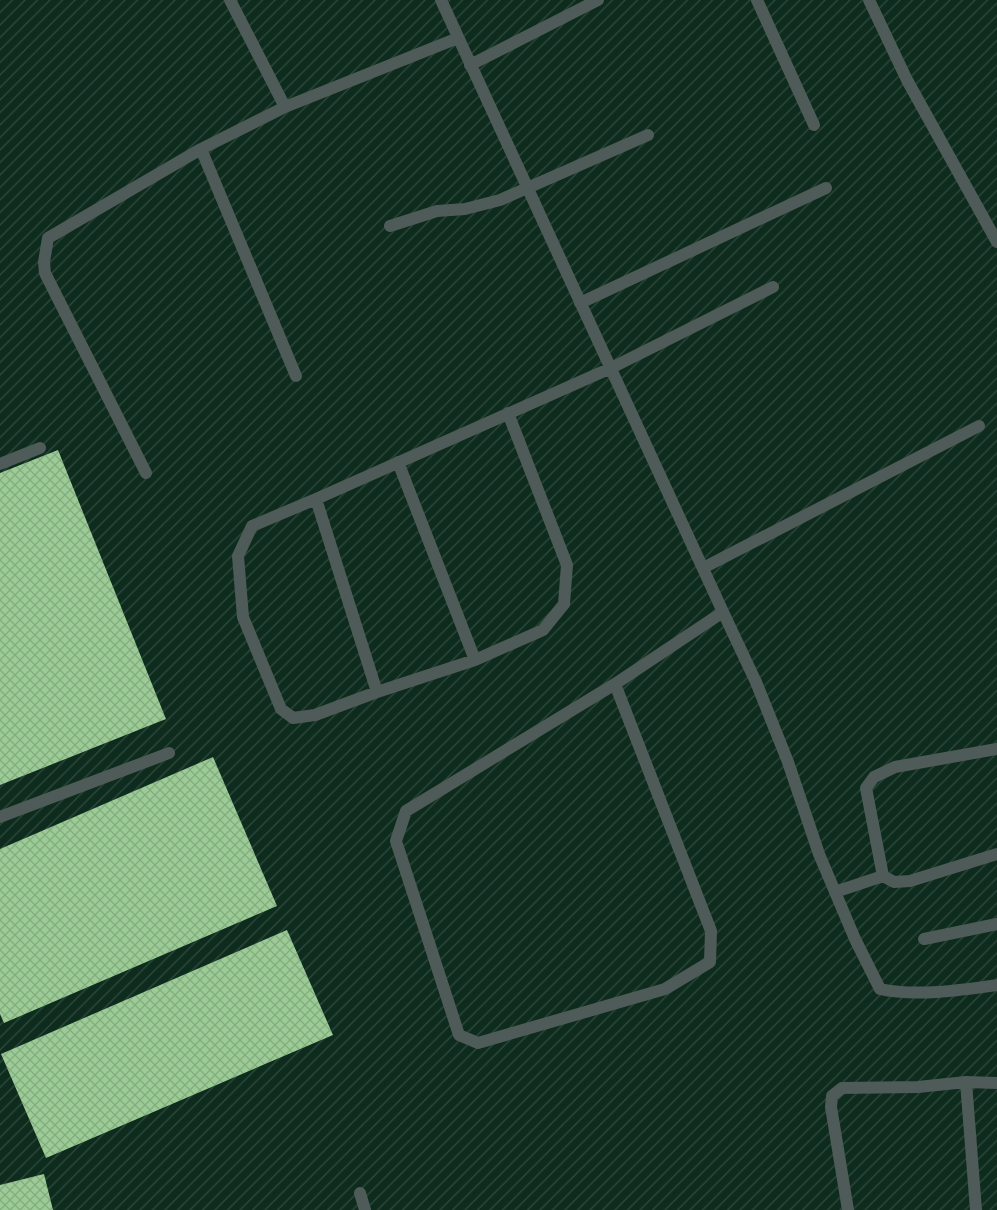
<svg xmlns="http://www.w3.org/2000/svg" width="997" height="1210" font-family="'DejaVu Sans',sans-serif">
  <defs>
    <pattern id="industrial-furrows" width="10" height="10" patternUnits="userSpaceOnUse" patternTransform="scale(1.25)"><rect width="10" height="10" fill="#0e2c1e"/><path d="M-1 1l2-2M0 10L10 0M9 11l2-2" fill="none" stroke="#304a3e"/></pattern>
    <pattern id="building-cross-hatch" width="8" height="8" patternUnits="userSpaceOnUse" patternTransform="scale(1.25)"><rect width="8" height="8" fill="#9ccc95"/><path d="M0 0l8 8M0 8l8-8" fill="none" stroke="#85aa80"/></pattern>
  </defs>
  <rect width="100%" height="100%" fill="#0c2116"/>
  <!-- industrial -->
  <path fill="url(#industrial-furrows)" d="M0,0H997V1210H0Z"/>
  <!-- building -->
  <path fill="url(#building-cross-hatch)" d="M58,450L166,719L0,785V473Z
    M213,757L277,906L4,1023L0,1014V849Z
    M287,930L333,1035L46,1158L1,1054Z
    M44,1174L53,1210H0V1185Z"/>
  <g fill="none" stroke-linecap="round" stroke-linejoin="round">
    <!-- minor -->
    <path stroke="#4f5b58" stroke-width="12" d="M230,0L285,107
      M441,0L723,612L756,682L788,762L819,854L855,939L880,989C915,997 962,990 997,985
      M757,0L814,125
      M869,0L907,80L997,242
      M470,65L598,0
      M201,149L296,376
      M390,226L437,211L465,209L500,200L648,135
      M580,303L826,188
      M508,413L567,565L564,604L543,630L475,660L377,692L315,715L293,718L281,709L243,617L238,556L252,526L316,499L611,368L773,287
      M398,462L475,660
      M0,464L40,448
      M146,473L45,273L44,262L48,238L201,149L285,107L458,38
      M316,499L377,692
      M703,568L979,426
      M615,684L711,931L710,962L665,989L478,1043L459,1035L396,841L406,811L615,684L723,612
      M997,749L895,767L874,777L866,788L883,876L894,882L910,881L997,854
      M0,817L169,753
      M835,892L883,876
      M924,939L997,924
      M966,1082L997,1083
      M360,1193L365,1210
      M848,1210L831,1107L832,1096L842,1088L918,1087L966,1082L976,1210"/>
  </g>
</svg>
